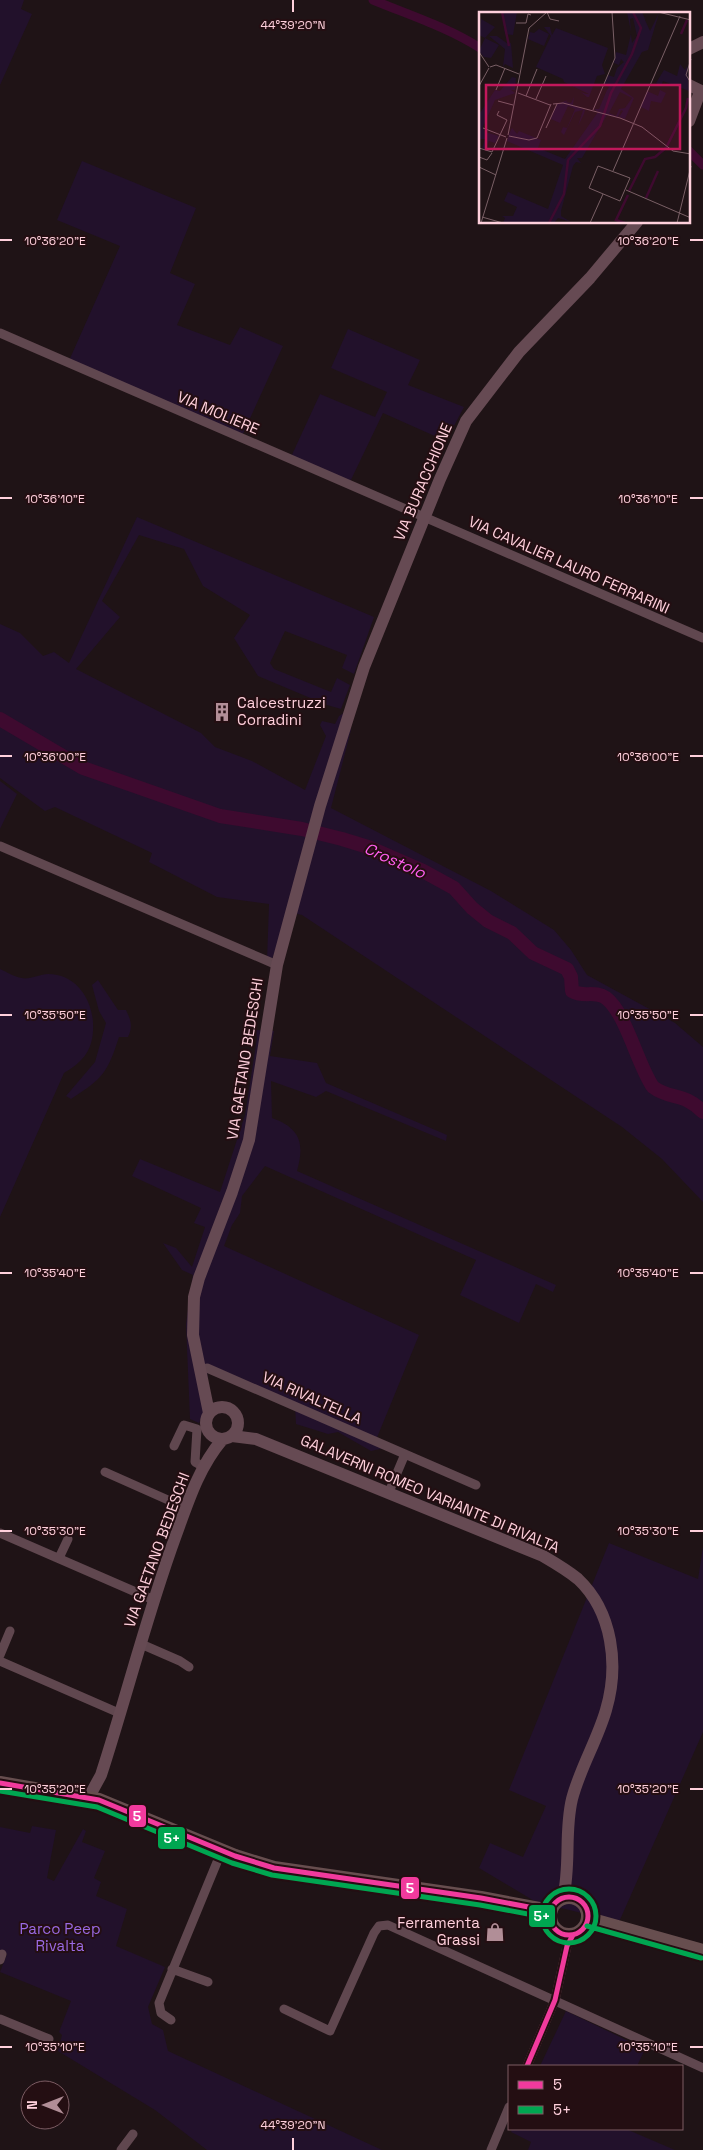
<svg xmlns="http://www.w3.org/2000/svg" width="703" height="2150" font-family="'Space Grotesk',sans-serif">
  <rect width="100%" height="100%" fill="#1f1316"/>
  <!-- green -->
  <path fill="#22112b" d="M0,0H24L21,9L32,14L0,85Z
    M82,161L196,208L170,273L195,284L177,325L230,345L240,327L283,346L241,438L68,363L120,246L57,220Z
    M348,329L420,360L408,385L464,407L446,441L383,413L349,484L290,459L320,394L375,417L387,392L331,368Z
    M137,517L374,617L354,674L342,668L347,655L285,631L270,663L274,669L331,692L337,678L350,685L341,709L327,705L258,676L234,638L250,615L203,586L184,549L139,535L102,601L120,617L76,669L201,733L215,747L252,761L305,790L326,736L320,725L322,721L335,724L339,716L350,709L351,730L331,808L491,891L554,930L571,950L587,975L675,1023L703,1047V1202L662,1159L622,1127L302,915L290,912L272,959L267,961L269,904L217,897L149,862L152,853L55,807L45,811L0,778V624L20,633L43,656L54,652L69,663Z
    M0,781L17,794L0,829Z
    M0,969C7,972 14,977 22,978C29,980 40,974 48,974C78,974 95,1003 93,1031C92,1052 81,1063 64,1073L0,1217Z
    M98,980L118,1010H126C131,1020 133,1027 128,1037H119C107,1074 103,1078 71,1099L66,1096L95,1062L106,1023L99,1011L92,985Z
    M256,1030L274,1031L270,1056L317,1063L326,1083L447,1135L446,1141L326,1091L316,1097L271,1081L272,1118C300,1128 305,1143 297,1171L556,1285L553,1292L536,1284L519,1323L460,1295L476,1260L265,1166L242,1196L240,1213L232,1225L224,1246L419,1335L376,1440L389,1447L371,1451L338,1432L328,1434L296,1424L295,1406L207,1368L209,1399L199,1423L190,1419L186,1324L193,1275L182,1270L163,1243L176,1248L192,1267L205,1227L194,1223L201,1208L132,1176L140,1159L220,1192L245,1115L257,1038Z
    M609,1543L698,1579L703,1547V1732L619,1922L536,1902L479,1868L490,1843L523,1857L546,1806L509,1790Z
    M32,1826L56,1830L47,1878L54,1881L83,1829L86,1831L82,1842L105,1851L94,1878L101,1882L96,1896L127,1909L116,1946L165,1967L148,2007L152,2024L163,2030L168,2051L382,2150H207L155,2110L58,2051L62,2035L59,2032L71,2001L0,1972L7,1954L0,1951V1827L30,1833Z
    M566,2011L645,2049L637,2066H540Z
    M512,2129H626L675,2150H528L531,2142L511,2132Z"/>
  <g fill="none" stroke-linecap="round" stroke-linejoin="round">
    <!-- canal -->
    <path stroke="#3e0a2f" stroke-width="9" d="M373,0C409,15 447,27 480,48
      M689,151L703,165"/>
    <!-- river -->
    <path stroke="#3e0a2f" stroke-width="14" d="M0,719L83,768L220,816L302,829L342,839L368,847L423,871L454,888L472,908L488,921L512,933L533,953L567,969L571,977L572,991C583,998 595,990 606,998C626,1013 638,1066 653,1087C670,1100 684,1092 703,1112"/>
    <!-- street -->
    <path stroke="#60474f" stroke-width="9" d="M0,333L703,638
      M0,846L277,965
      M207,1368L476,1485
      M174,1446L184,1425L197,1429L195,1462L204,1467
      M105,1472L186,1508
      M389,1492L405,1454
      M0,1533L154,1600
      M59,1558L68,1539
      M141,1644L180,1661L189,1667
      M0,1655L10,1631
      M0,1661L119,1713
      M0,1960L2,1954
      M172,1969L208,1982
      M284,2009L330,2031L374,1933L379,1926L388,1925L703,2068
      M0,2019L49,2039
      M171,2020L161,2013L159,2003L222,1850
      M527,2066L555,2000L567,1946L573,1935
      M121,2150L133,2134
      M491,2150L509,2107"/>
    <!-- secondary -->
    <path stroke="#664a53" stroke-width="12" d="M689,49L703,42
      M689,85L703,92
      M689,121L700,92
      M206 1423a16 16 0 1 1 32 0a16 16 0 1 1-32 0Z
      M209,1413L193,1335L194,1297L199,1278L232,1192L249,1140L277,965L320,806L364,667L440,479L466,421L519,352L590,278L637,222
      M232,1436L256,1439L543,1556C555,1563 567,1570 578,1579C613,1612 619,1666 606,1710C597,1741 580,1768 572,1799C564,1832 571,1865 563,1898
      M89,1797L101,1775C127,1695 147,1614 176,1535C188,1502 199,1467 222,1440"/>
    <!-- primary -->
    <path stroke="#674e4f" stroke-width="14" d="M0,1783L99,1800L235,1856L274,1868L481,1898L550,1911
      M550 1916a19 19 0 1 1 38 0a19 19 0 1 1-38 0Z
      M589,1919L703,1951"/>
    <!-- bus-1 casing -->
    <g stroke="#240e12" stroke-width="9">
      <path id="bus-1" d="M0,1783L99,1800L235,1856L274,1868L481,1898L550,1911
        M550 1916a19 19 0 1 1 38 0a19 19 0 1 1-38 0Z
        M527,2066L555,2000L567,1946L573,1935"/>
    </g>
    <!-- bus-2 casing -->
    <g stroke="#240e12" stroke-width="9">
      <path id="bus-2" d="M0,1791L97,1807L232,1863L272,1875L480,1905L549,1918
        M542 1916a27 27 0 1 1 54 0a27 27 0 1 1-54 0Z
        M587,1926L701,1958"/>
    </g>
    <!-- bus-1 -->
    <use href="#bus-1" stroke="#f13a9d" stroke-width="5"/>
    <!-- bus-2 -->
    <use href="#bus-2" stroke="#00a651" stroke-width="5"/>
  </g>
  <!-- ticks -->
  <path fill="none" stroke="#ffd0dc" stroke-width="2" d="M293,0V12M0,240H12M690,240H703M0,498H12M690,498H703M0,756H12M690,756H703M0,1015H12M690,1015H703M0,1273H12M690,1273H703M0,1531H12M690,1531H703M0,1789H12M690,1789H703M0,2047H12M690,2047H703M293,2138V2150"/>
  <!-- icons -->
  <defs>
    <g id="building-bare" transform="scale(1.5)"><path d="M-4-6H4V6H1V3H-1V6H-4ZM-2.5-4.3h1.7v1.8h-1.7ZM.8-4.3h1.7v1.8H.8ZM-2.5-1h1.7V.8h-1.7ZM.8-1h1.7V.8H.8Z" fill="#b18e97" stroke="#240e12" stroke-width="2.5" paint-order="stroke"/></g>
    <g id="shop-bare" transform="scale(1.5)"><path d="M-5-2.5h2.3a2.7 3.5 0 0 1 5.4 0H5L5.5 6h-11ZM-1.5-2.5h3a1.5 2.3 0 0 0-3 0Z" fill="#b18e97" stroke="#240e12" stroke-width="2.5" paint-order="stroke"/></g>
  </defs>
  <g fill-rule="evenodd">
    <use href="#building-bare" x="222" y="712"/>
    <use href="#shop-bare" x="495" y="1932"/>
  </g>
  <g text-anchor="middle" stroke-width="4" stroke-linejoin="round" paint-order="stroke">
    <!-- street labels -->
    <g font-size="15" fill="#ffd0dc" stroke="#240e12">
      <text transform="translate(218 413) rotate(23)" y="5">VIA MOLIERE</text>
      <text transform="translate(423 482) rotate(-67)" y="5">VIA BURACCHIONE</text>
      <text transform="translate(569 565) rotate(24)" y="5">VIA CAVALIER LAURO FERRARINI</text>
      <text transform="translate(245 1059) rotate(-81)" y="5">VIA GAETANO BEDESCHI</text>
      <text transform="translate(312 1398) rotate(24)" y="5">VIA RIVALTELLA</text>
      <text transform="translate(430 1494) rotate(23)" y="5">GALAVERNI ROMEO VARIANTE DI RIVALTA</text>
      <text transform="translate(157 1550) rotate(-70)" y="5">VIA GAETANO BEDESCHI</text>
    </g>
    <!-- poi labels -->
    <g font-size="15" fill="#ffd0dc" stroke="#240e12" text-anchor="start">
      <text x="237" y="708">Calcestruzzi<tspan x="237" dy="17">Corradini</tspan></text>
      <text x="480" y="1928" text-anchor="end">Ferramenta<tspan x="480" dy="17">Grassi</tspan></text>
    </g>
    <!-- park labels -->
    <g font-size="15" fill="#9a6ae4" stroke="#240e12">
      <text x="60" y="1934">Parco Peep<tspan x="60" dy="17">Rivalta</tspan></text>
    </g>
    <!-- water labels -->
    <g font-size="16" font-style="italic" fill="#ff5eee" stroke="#240e12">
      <text transform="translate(395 860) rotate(24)" y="6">Crostolo</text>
    </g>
  </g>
  <!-- overview -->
  <g transform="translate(479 12)">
    <rect width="211" height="211" fill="#1f1316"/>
    <path d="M38,0L34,23L26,22L23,0ZM148,0H163L166,7L169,0L166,8L171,19L180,1L169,38L163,40L142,77L155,86L146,107L140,105L144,99L142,98L139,105L128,103L103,146H98L102,151L97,150L94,154L82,199V204L92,210L79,206L75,211H24L26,206L23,204H34L38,195L25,189L29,180L69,197L84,153L28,129L30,122L33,116L38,122L40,119L62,128L59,136L86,147L119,100L115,97H120L128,78L130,75L125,73L129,63L135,65L138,56L145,50L142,47L140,53L135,51L137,40L147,43L152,22L153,31L158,24L154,6L151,7L152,20ZM141,80L153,86L146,96L140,97L137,104L130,101ZM2,7L16,15L6,26L20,33L12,46L5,45L0,39L6,26L0,23ZM65,15H71L73,23L77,16L129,36L123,53L126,62L118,64L110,85H108L102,80L107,82H110L85,70L84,67L57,55L72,24ZM60,17L70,22L65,34L49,27L51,20L55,21ZM10,24H18L29,32L32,31L34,56L26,52L24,55L26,37ZM201,52L206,58L208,54L210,79L184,69L182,74L177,71L185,58L198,64ZM33,65L37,66L36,78H32L36,81L16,88L4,115L6,120L20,124L16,131L10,129L6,137L3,136L6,127H0L1,101L16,78L21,79ZM181,78L187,81L182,91L172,89L170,99L162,95L168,79L179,84ZM95,85L94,93L106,98L105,102L99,114L104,98L96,100L85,123L82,120L84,115L88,116L96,97L89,94L81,111L72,107L78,92L89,88L87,90L92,91Z" fill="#22112b" fill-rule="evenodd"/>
    <path fill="none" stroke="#3e0a2f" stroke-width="2.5" d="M23,0L30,34M202,22L208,8M188,134L207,96L209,86M150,179L166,147L176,145L188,135M167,186L179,159M70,211L85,182L89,148L121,114L132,81L153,42L162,16L154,0M146,211L137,208L149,183"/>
    <path fill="none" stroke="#795f65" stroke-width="1" d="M68,0L71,7L80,9M179,0L212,8M37,11H47L49,2L52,3M0,40L10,55M212,47L207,63L212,71M11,55L17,53L40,62M0,74L10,56M17,78L26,56M39,81L71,93M47,84L58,57M57,87L67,64M19,89L34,93M74,92L84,91L141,106L163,115L194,139L212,142M114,98L136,46L133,0M4,116L27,125M67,116L78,92M29,123L50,16L68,0M30,124L50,128L58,126L72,92M0,136L13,140L28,108L18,103L20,99M0,145L8,148L13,141M119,154L151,166L141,189L110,176ZM0,155L17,163M134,159L201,4M147,178L212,206M3,205L24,211M2,211L28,126M111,211L124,182M198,211L212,154"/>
    <path fill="#c2185b" fill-opacity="0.15" stroke="#c2185b" stroke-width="2.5" d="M7,73H201V137H7Z"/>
    <rect width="211" height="211" fill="none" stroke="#ffd0dc" stroke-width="2.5"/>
  </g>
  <g font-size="12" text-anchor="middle" fill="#ffd0dc" stroke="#240e12" stroke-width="4" stroke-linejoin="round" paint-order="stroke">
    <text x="293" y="29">44°39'20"N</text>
    <text x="648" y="245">10°36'20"E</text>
    <text x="55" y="245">10°36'20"E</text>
    <text x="648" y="503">10°36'10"E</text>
    <text x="55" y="503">10°36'10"E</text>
    <text x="648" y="761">10°36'00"E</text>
    <text x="55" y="761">10°36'00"E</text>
    <text x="648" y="1019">10°35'50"E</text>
    <text x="55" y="1019">10°35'50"E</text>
    <text x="648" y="1277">10°35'40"E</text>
    <text x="55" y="1277">10°35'40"E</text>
    <text x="55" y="1535">10°35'30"E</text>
    <text x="648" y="1535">10°35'30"E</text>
    <text x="55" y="1793">10°35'20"E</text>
    <text x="648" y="1793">10°35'20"E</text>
    <text x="55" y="2051">10°35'10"E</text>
    <text x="648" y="2051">10°35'10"E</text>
    <text x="293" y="2129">44°39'20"N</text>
  </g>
  <g stroke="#240e12" stroke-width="2">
    <rect x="128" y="1804" width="19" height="24" rx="5" fill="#f13a9d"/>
    <rect x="157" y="1826" width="29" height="24" rx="5" fill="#00a651"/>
    <rect x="400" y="1876" width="20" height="24" rx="5" fill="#f13a9d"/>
    <rect x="528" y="1904" width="28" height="24" rx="5" fill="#00a651"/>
  </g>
  <g font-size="14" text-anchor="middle" font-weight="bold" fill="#fff">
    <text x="137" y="1821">5</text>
    <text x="172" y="1843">5+</text>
    <text x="410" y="1893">5</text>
    <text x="542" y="1921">5+</text>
  </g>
  <!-- legend -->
  <rect x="508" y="2065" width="175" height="65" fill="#240e12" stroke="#7c5c63"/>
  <rect x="518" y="2081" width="25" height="8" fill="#f13a9d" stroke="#7c5c63"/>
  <text x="553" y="2090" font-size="15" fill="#ffd0dc">5</text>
  <rect x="518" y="2106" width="25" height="8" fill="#00a651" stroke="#7c5c63"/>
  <text x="553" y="2115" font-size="15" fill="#ffd0dc">5+</text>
  <!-- north arrow -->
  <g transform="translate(45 2105) rotate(270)"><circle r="24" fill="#240e12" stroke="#7c5c63"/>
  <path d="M0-4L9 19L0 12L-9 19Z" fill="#b18e97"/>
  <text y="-8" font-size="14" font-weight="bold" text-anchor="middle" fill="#ffd0dc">N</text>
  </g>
</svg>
